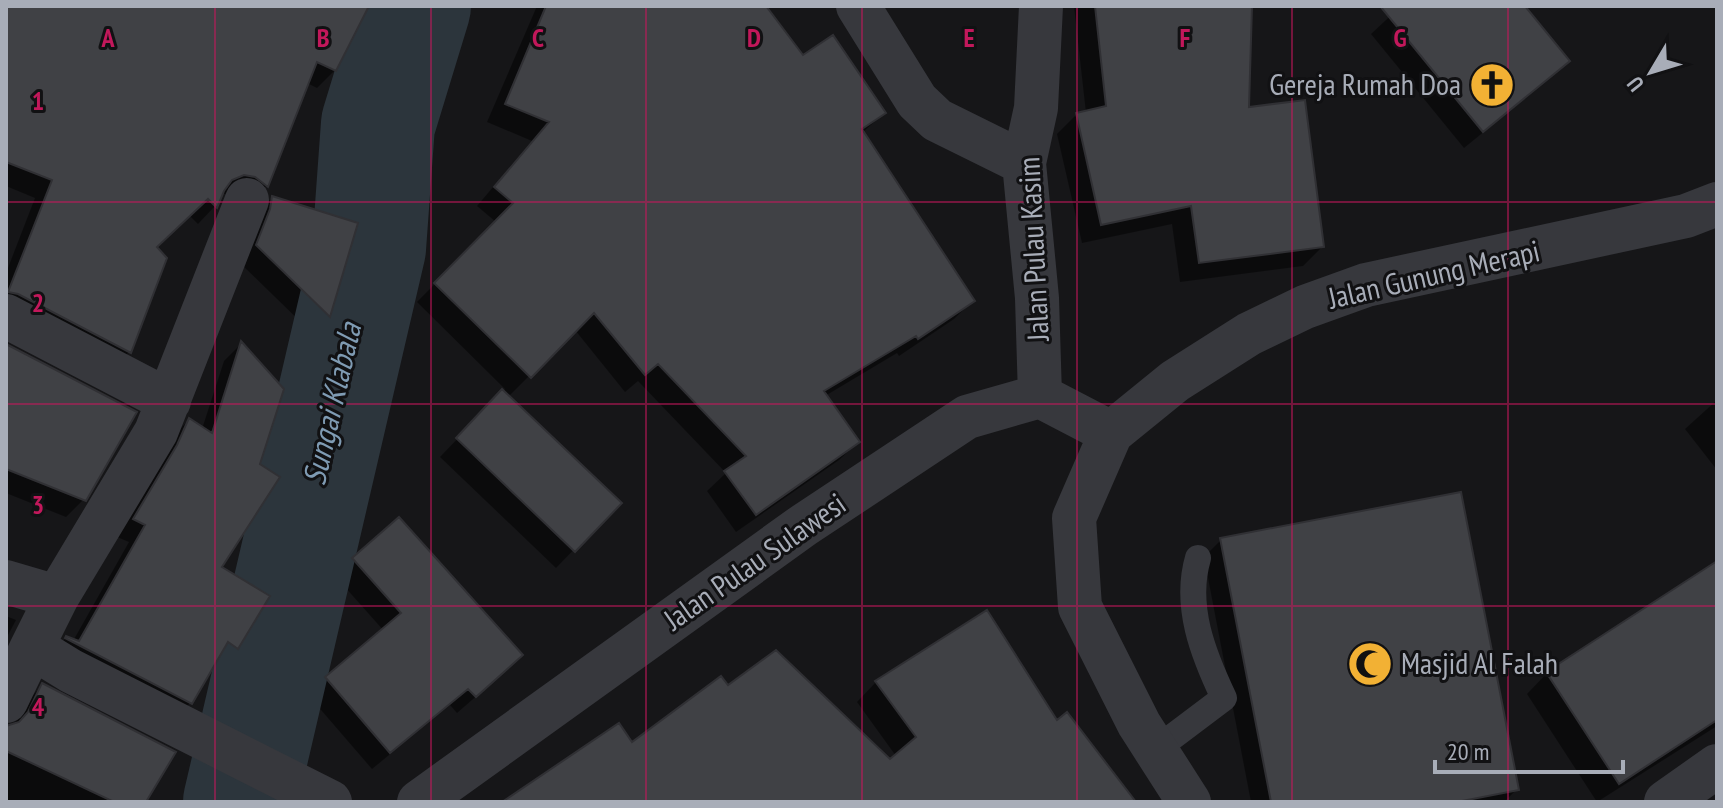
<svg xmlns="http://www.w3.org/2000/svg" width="1723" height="808" font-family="'PT Sans Narrow',sans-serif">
  <rect width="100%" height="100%" fill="#161618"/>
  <!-- shadow -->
  <path fill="#0007" d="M6,6H366L335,70L317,88L307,83L266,186L249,203L237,193L220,194L215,206L198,224L189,215L155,248L129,352L112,369L6,314V273L35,198L6,186Z
    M537,6H763L803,58L884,113L862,133L972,301L954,319L899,356L897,353L825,396L858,442L839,460L736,532L707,491L726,473L638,381L625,392L575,330L508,397L619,503L556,568L440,457L505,389L417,302L496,222L477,206L532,141L487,122Z
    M1074,6H1250L1247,110L1322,247L1303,266L1180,282L1172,224L1082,243L1057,134L1077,114L1086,113Z
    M1401,6H1522L1567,61L1550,78L1464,148L1371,34Z
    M272,198L356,225L329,316L312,333L240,263L255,216Z
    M241,344L257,465L219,568L237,647L219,665L214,662L190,703L173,721L48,656L66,638L73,641L129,542L117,537L171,438L189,420L202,429L224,361Z
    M6,347L84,499L66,517L6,493Z
    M1717,400V470L1685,429Z
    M398,520L503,673L457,713L450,705L372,769L309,696L384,631L336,577Z
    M1221,540L1517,789L1504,802H1251L1204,557Z
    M1717,563V726L1597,802L1527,694L1547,673Z
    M6,616L16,620L6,639Z
    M876,682L1056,723L1134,802H513L632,745L728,688L890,762L896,756L857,702Z
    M43,685L144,802H6V728L14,725L25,703Z"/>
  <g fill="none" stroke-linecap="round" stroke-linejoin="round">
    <!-- river -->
    <path stroke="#2c353c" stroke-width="114" d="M240,802L369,248L378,124L414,6"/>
  </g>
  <!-- building -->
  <path fill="#404145" stroke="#303034" stroke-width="2" d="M6,6H369L336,71L317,62L268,187L255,177L244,175L232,180L224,191L217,208L208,199L157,247L167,258L131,353L18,294L8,292L52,180L6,162Z
    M546,6H766L803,55L833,35L886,113L862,129L975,301L918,339L916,336L824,391L860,442L756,515L724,471L746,456L658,364L645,375L594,313L531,378L434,283L513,203L494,187L549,122L505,104Z
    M1095,6H1252L1249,107L1305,100L1324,247L1199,263L1191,206L1101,225L1076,113L1106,106Z
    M1380,6H1525L1570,61L1483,132Z
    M272,196L358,223L330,317L256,245L270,209Z
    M241,341L284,389L260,464L280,477L222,567L270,596L238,649L228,642L192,704L65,638L66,636L79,641L145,525L133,519L177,445L189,418L212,433Z
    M6,344L137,412L86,501L6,469Z
    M502,389L622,503L575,552L456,438Z
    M1461,492L1519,790L1457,802H1271L1220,538Z
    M399,517L523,655L476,697L468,689L390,753L325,677L401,613L352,558Z
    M1717,561V720L1619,784L1546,672Z
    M987,610L1057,720L1067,712L1136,802H502L619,723L632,742L721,676L728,685L776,650L890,759L916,737L875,681Z
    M42,683L176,752L146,802H114L6,751V726L19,722L28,712Z"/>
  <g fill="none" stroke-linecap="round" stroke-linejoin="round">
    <!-- service -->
    <path stroke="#37383d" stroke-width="26" d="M1155,750L1224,698C1203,654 1184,606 1198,558"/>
    <!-- minor -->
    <path stroke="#37383d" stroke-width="44" d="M858,6L917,101L937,120L1024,163
      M247,200L156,432L57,597L32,647L71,671L330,802
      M6,316L169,401
      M1040,396L1037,298L1024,163L1036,108L1041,6
      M6,582L57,597
      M6,701L32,647
      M419,802L804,525L967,417L1040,396L1111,433
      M1189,802L1139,724L1080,607L1074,518L1111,433L1175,381L1249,334L1305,307L1366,285L1686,216L1717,204
      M1666,802L1717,766"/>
  </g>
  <!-- grid -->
  <path fill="none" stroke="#c2185b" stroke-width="2" stroke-opacity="0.55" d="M215,6V802M431,6V802M646,6V802M862,6V802M1077,6V802M1292,6V802M1508,6V802M6,202H1717M6,404H1717M6,606H1717"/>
  <!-- icons -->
  <defs>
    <g id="church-disc" transform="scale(2.3)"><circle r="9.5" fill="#f2b134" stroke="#111113"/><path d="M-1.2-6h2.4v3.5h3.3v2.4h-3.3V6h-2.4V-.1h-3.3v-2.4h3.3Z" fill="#111"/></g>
    <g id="mosque-disc" transform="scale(2.3)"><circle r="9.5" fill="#f2b134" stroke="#111113"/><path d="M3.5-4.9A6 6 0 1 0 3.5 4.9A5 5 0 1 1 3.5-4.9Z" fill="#111"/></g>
  </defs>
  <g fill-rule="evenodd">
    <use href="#church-disc" x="1492" y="85"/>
    <use href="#mosque-disc" x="1370" y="664"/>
  </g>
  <g text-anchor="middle" stroke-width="6" stroke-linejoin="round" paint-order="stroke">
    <!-- poi labels -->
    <g font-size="30" fill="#a8adb8" stroke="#111113" text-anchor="end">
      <text x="1461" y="95">Gereja Rumah Doa</text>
      <text x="1401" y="674" text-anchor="start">Masjid Al Falah</text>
    </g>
    <!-- street labels -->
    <g font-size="30" fill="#a8adb8" stroke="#111113">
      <text transform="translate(1034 249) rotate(-93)" y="10">Jalan Pulau Kasim</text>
      <text transform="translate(1434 275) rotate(-13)" y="10">Jalan Gunung Merapi</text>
      <text transform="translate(755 562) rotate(-35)" y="10">Jalan Pulau Sulawesi</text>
    </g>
    <!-- water labels -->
    <g font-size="32" font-style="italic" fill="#7f9bb3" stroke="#111113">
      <text transform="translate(332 404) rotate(-77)" y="11">Sungai Klabala</text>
    </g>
  </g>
  <g font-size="26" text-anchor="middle" font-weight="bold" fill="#c2185b" stroke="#111113" stroke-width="6" stroke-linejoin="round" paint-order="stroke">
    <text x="108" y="47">A</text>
    <text x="323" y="47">B</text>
    <text x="538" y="47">C</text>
    <text x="754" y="47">D</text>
    <text x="969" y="47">E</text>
    <text x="1185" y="47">F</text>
    <text x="1400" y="47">G</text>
    <text x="38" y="110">1</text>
    <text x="38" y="312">2</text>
    <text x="38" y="514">3</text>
    <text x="38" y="716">4</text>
  </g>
  <!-- border -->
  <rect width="1723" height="808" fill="none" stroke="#a8adb8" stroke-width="16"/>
  <!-- north arrow -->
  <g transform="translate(1651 72) rotate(232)" stroke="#111113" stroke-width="6" paint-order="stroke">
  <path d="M0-6L14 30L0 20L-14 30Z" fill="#a8adb8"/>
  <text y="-12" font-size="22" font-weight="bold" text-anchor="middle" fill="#a8adb8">U</text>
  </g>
  <!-- scale -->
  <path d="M1435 760v12h188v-12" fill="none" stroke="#a8adb8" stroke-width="4"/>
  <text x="1447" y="760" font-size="24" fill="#a8adb8" stroke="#111113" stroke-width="6" paint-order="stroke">20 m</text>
</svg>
